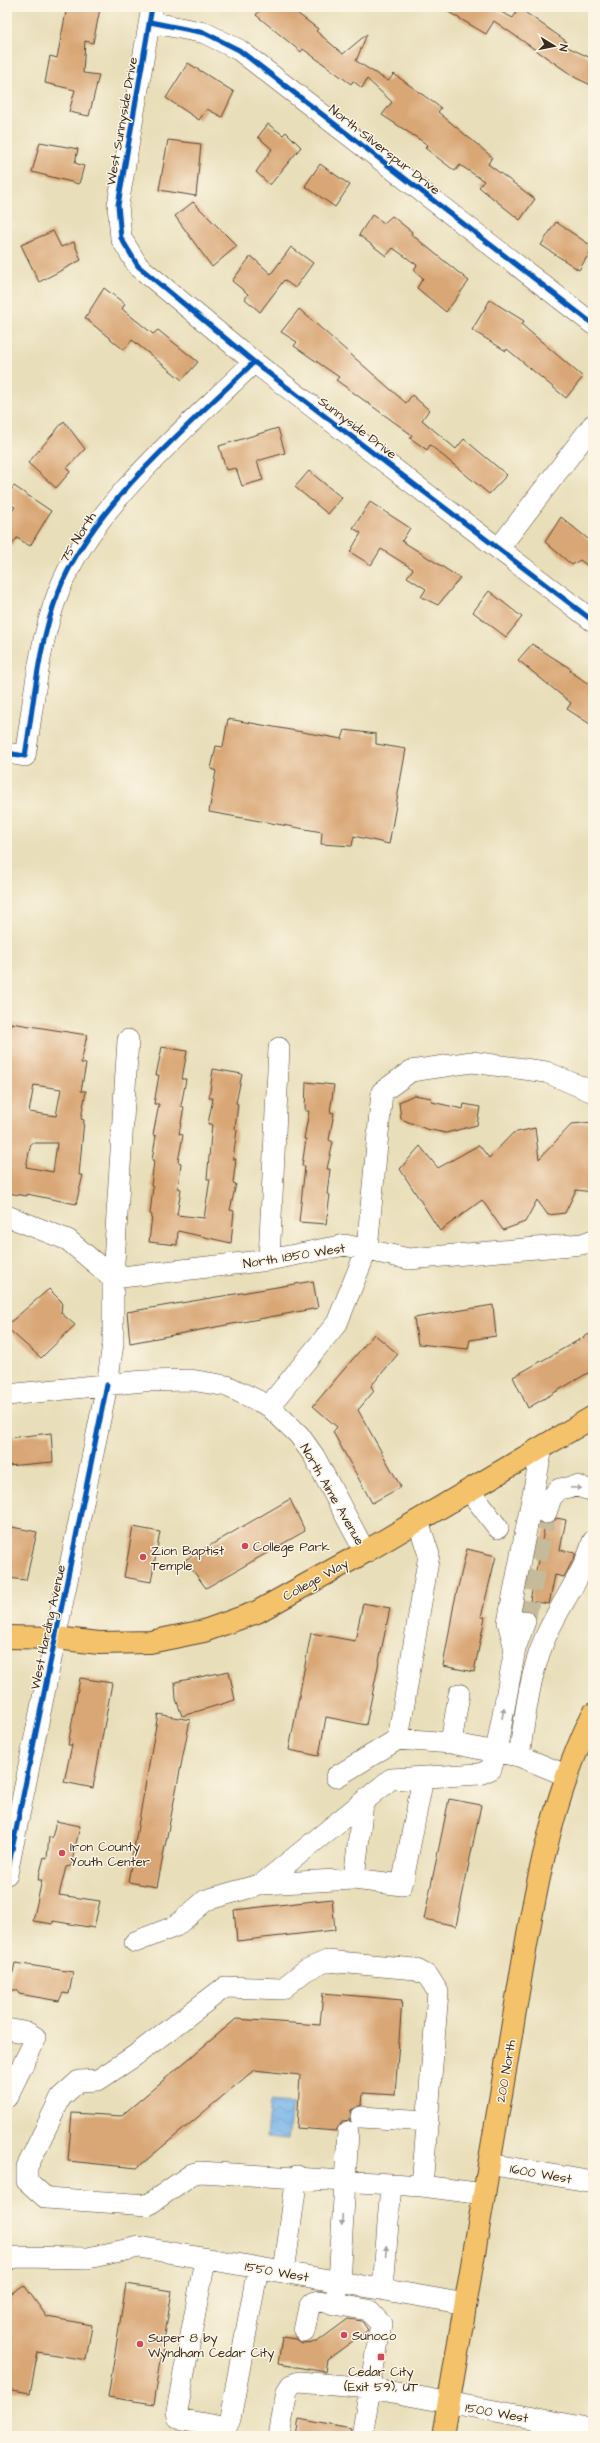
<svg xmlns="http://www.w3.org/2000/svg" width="600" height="2443" font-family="'Architects Daughter',sans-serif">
  <defs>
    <pattern id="water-waves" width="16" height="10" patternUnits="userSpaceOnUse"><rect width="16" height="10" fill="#78b5eb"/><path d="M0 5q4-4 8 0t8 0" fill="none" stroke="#6493be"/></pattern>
  </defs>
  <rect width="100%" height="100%" fill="#fcf5e5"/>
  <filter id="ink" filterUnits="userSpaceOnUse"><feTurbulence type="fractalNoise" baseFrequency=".025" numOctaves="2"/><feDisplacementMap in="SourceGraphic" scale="8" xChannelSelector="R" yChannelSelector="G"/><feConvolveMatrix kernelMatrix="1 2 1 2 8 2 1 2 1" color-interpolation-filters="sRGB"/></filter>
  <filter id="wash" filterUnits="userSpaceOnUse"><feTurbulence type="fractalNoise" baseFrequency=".012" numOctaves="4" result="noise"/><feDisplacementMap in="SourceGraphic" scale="16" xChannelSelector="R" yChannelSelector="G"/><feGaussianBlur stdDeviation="0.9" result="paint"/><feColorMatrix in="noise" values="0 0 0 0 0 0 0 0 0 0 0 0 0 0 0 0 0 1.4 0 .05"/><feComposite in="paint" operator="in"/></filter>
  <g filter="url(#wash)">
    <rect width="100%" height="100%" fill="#e8deb9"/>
    <!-- water -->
    <path fill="url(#water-waves)" stroke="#5a7084" d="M270,2101L292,2103L288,2140L266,2138Z"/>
    <g id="blocks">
      <!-- building -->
      <path fill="#d9a675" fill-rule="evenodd" d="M67,7L100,9L93,43L85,41L83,73L99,75L89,116L69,112L75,90L45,83L50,56L57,58Z
        M263,7H289L318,29L316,31L343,54L367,34L356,61L388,81L394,74L441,108L438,112L492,157L488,164L535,199L520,220L479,187L484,181L460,165L455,171L425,148L428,145L382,115L392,102L367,79L362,88L353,81L351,84L303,49L301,52L256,15Z
        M440,7H491L513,18L519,8L566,41L563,45L593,59V86L576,78L494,21L486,34Z
        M188,63L234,92L222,117L207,109L199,120L166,98Z
        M268,124L283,135L286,132L301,147L270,185L256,172L272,149L258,137Z
        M168,140L201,144L196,196L159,190Z
        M40,142L78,149L75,163L84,166L79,184L32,172Z
        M320,164L350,185L335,207L305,186Z
        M193,202L237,246L212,267L175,216Z
        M372,215L384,223L392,216L412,232L411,234L469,281L446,312L417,288L423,278L414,270L417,265L393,248L386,256L359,235Z
        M556,222L593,247L579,270L541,245Z
        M53,231L61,247L74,242L81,260L39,282L21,245Z
        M291,247L313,263L295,288L284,280L260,312L245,299L248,294L232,281L251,256L271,274Z
        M104,288L125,304L122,309L153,334L158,330L198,362L182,380L132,340L124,350L85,318Z
        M490,300L524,321L522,325L583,377L566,398L507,349L506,351L472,330Z
        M299,309L406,403L412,395L429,410L422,420L456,449L464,439L507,475L489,494L430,445L427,450L410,438L412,435L336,380L339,377L294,346L297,342L281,332Z
        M64,421L85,449L67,468L70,472L56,488L28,463Z
        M278,428L285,453L257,461L263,480L242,486L236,468L226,470L219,446Z
        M309,471L342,498L328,514L295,487Z
        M14,486L51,511L30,546L17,538L7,551V518L15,507L7,502V495Z
        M370,502L410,528L402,541L460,578L438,605L421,597L426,589L407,577L413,569L381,549L371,565L350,552L361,533L353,528Z
        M561,517L593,543V570L580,560L572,565L545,542Z
        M489,591L522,617L506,637L473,612Z
        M532,644L571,669L570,671L593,687V726L567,709L571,703L518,660Z
        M228,719L342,739L345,730L376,734V744L406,749L389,844L354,836L352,846L321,844L322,832L209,812L216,771L211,769L216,746L223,747Z
        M11,1023L87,1035L81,1063L86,1064L81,1091H86L81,1119L84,1120L79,1175H83L76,1204L27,1194V1196L7,1193V1064L9,1053L7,1052V1044ZM34,1085L61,1089L56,1116L29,1112ZM31,1143H57L53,1172L26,1167Z
        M162,1047L187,1051L182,1079H186L181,1106L184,1107L179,1134L183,1135L178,1162L181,1163L178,1188L181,1189L177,1215L204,1218L210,1179H207L212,1124H208L213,1098H209L213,1069L242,1074L236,1103L238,1104L235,1129L237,1130L233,1159H236L233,1183L236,1184L230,1210L234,1211L231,1243L178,1231L177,1245L149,1242L152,1215L150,1214L153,1187L151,1186L154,1161L152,1160L156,1136L153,1135L159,1104H154L159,1075H156Z
        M306,1082L334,1085L330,1112L334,1113L329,1140L333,1142L327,1169H330L327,1194L330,1195L326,1224L299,1222L305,1166H302L306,1139H304L309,1111H305Z
        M414,1095L431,1098L432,1102L463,1109L464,1104L480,1107L477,1125L446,1133L426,1129L401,1119L399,1102Z
        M593,1122V1192L576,1190L565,1213L548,1215L537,1200L525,1222L503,1230L482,1200L440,1231L400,1169L420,1146L438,1168L479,1145L489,1158L513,1133L535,1128L539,1159L572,1124Z
        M313,1281L318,1308L130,1343L127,1312Z
        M49,1289L62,1302L61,1313L75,1325L41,1358L7,1328V1325Z
        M493,1305L496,1336L470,1340L468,1349L418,1344L414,1318Z
        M593,1332V1370L528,1408L513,1377Z
        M374,1334L398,1354L371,1386L374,1391L358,1410L401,1487L372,1503L333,1432L337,1427L313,1406Z
        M51,1433L53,1462L7,1466V1438Z
        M290,1499L305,1531L206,1588L185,1560Z
        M557,1518L566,1520L560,1550L575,1553V1556L564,1577L555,1575L549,1604L530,1601L545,1525L554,1522Z
        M7,1526L37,1532L26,1580L7,1578Z
        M133,1527L160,1532L151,1582L124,1577Z
        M467,1549L496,1556L481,1617H485L474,1672L443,1666L454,1604Z
        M363,1603L390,1608L366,1725L326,1717L319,1756L289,1750L311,1633L355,1641Z
        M229,1671L235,1700L182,1716L176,1699L175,1682Z
        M80,1678L112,1683L93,1788L64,1782L72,1745H68Z
        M158,1714L190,1720L157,1887L128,1882Z
        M449,1799L481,1805L456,1926L424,1919Z
        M56,1821L80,1826L71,1866L66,1867L59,1895L100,1901L94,1928L53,1921V1924L33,1921L42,1880H38L44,1857L47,1858L49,1837L52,1838Z
        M332,1899L335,1930L237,1941L234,1910Z
        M15,1963L73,1972L69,1994L63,1993L59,2001L19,1994L17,1990H9Z
        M323,1993L402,2000L395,2095L363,2093L362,2105L351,2110L350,2120L342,2121L336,2131L297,2128L300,2075L254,2070L137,2168L68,2161L72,2113L121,2116L236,2019L320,2025Z
        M126,2284L172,2291L154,2404L108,2397Z
        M24,2285L47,2317L92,2325L86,2360L38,2352L30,2393L7,2389V2296Z
        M348,2319L362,2321L368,2330L328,2359L326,2372L278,2364L282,2337L295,2339L302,2343L317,2342Z
        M299,2419L351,2429L350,2436H296Z"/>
    </g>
  </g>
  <g filter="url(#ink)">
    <use href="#blocks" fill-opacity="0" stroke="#554535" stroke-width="1"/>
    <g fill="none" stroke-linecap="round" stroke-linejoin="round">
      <!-- minor-tunnel -->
      <path stroke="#c5ba9a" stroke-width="21" stroke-dasharray="21 10" stroke-linecap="butt" d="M525,1621L546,1513"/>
      <!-- minor casing -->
      <g stroke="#554535" stroke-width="22">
        <path id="minor" d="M152,7L118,205L121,238L138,266L254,362L593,621
          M150,22L205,33L239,50L593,324
          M499,548L593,425
          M7,753L25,756C34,702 38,645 58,593C91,506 189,426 254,362
          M7,1216L68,1240L113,1278L269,1260L345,1245L409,1259L582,1244L593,1240
          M269,1260L279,1048
          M7,1395L143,1381L191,1380L227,1386L269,1406L299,1435L314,1456L365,1552
          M269,1406L337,1323L367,1249L382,1092L411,1071L472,1062L546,1072L593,1092
          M469,1490L498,1528
          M546,1513L551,1498L559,1489L577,1486L593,1491
          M418,1521L429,1555L398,1739L451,1743L459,1694
          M515,1649L508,1622L542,1448
          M451,1743L496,1752L515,1649L525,1621
          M519,1756C525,1717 529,1679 543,1643C557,1607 583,1577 593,1541
          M336,1777L398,1739
          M7,1874L107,1385L113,1344V1278L128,1040
          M354,1879L363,1803
          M262,1884L354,1879L402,1885L423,1778
          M135,1942L176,1926L206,1900L262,1884L391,1779L480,1774L491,1769L496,1752L519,1756L568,1776
          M7,2029L28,2033L35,2037L32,2046L7,2097
          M361,2117L428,2121
          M489,2164L593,2182
          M422,2186L438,1992L428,1976L415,1969L327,1961L306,1970L282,1989L225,1987L133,2057L98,2080L79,2081L61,2097L27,2167V2181L46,2198L148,2205L192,2174L200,2172L422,2186L484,2194
          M205,2259L177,2411L178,2417L183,2420L222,2427L227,2426L230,2419L258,2268
          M7,2260L17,2257L88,2258L139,2247L466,2304
          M284,2272L297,2176
          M383,2289L391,2184
          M304,2331L309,2307L312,2303L319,2301L335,2304
          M279,2436L287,2391L291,2385L299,2382L370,2388L381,2324L368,2310L335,2304L339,2282L348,2132
          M362,2436L370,2388L593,2429"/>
      </g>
      <!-- major casing -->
      <g stroke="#554535" stroke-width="24">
        <path id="major" d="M7,1637L56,1638L99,1643L150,1642L204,1631L257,1612L365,1552L593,1417
          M443,2436C465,2307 487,2177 509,2047C528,1935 542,1817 593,1714"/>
      </g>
      <!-- minor -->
      <use href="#minor" stroke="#fff" stroke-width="21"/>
      <!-- major -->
      <use href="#major" stroke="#f4c26a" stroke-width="22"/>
      <!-- cycleway casing -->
      <g stroke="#fcf5e5" stroke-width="8">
        <path id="cycleway" d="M152,7L118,205L121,238L138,266L254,362L593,621
          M150,22L205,33L239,50L593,324
          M7,753L25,756C34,702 38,645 58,593C91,506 189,426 254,362
          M7,1874L107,1385"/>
      </g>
      <!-- cycleway -->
      <use href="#cycleway" stroke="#0057b8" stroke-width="5"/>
    </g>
    <!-- one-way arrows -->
    <defs><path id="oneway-solid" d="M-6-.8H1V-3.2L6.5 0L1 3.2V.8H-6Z"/></defs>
    <g fill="#a79f9a">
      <use href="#oneway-solid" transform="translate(576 1488) rotate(3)"/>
      <use href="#oneway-solid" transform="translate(503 1713) rotate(-80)"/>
      <use href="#oneway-solid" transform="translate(342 2220) rotate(93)"/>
      <use href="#oneway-solid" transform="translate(386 2251) rotate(-86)"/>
    </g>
  </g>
  <!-- markers -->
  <g fill="#d1495b" stroke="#fcf5e5" stroke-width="1.5">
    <circle cx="245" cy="1546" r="4"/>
    <circle cx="143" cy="1557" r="4"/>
    <circle cx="62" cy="1853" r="4"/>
    <circle cx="344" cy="2335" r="4"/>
    <circle cx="140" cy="2344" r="4"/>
    <rect x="377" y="2353" width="8" height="8" rx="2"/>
  </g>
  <g text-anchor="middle" stroke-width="3" stroke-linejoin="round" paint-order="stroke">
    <!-- street labels -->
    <g font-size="13" fill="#3b2a1e" stroke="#fcf5e5">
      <text transform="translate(121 121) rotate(-80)" y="5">West Sunnyside Drive</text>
      <text transform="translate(385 149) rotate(38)" y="5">North Silverspur Drive</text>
      <text transform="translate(358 427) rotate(37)" y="5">Sunnyside Drive</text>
      <text transform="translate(77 537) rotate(-58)" y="5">75 North</text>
      <text transform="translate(294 1255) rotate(-9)" y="5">North 1850 West</text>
      <text transform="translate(333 1494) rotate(60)" y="5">North Aime Avenue</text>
      <text transform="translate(315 1579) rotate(-29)" y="5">College Way</text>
      <text transform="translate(47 1627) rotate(-78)" y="5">West Harding Avenue</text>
      <text transform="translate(505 2071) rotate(-80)" y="5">200 North</text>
      <text transform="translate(541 2173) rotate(10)" y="5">1600 West</text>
      <text transform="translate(277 2271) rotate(10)" y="5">1550 West</text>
      <text transform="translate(497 2412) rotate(10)" y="5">1500 West</text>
    </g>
    <!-- poi labels -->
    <g font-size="13" fill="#3b2a1e" stroke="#fcf5e5" text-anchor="start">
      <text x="253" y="1551">College Park</text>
      <text x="151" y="1555">Zion Baptist<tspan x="151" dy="15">Temple</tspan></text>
      <text x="70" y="1851">Iron County<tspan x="70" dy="15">Youth Center</tspan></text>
      <text x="352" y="2340">Sunoco</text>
      <text x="148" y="2342">Super 8 by<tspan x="148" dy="15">Wyndham Cedar City</tspan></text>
      <text x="381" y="2376" text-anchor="middle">Cedar City<tspan x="381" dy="15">(Exit 59), UT</tspan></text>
    </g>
  </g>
  <!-- margin -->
  <rect width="600" height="2443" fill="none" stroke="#fcf5e5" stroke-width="24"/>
  <!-- north arrow -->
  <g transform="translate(554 46) rotate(100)" stroke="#fcf5e5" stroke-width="3" paint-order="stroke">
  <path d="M0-3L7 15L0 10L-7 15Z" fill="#3b2a1e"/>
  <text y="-6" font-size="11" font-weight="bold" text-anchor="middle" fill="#3b2a1e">N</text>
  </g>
</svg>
